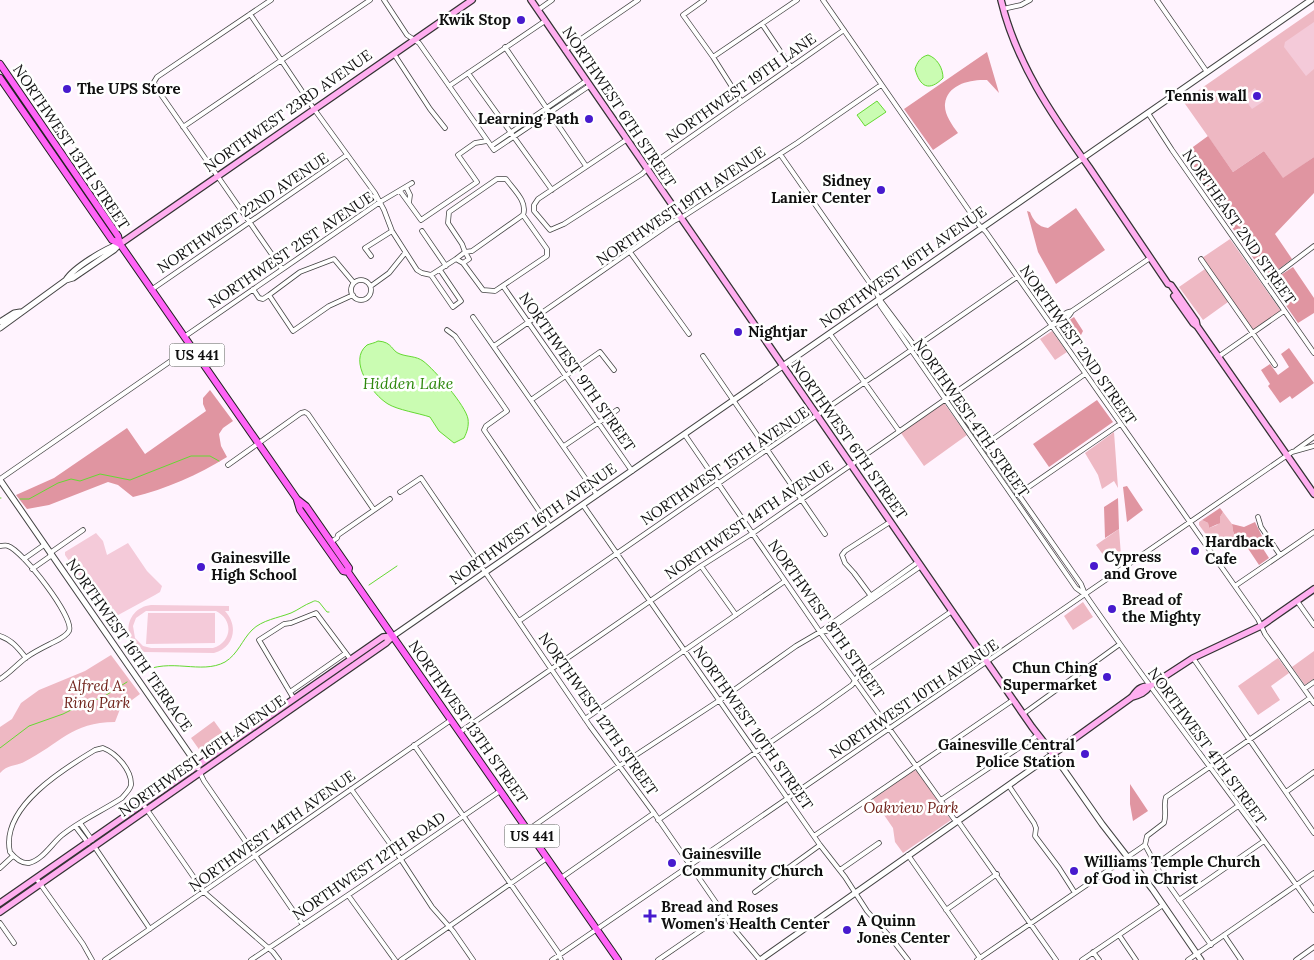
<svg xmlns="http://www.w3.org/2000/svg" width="1314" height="960" font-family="Lora,serif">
  <rect width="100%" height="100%" fill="#fff3fe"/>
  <!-- green -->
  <path fill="#eeb8c3" d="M1314,10V157L1283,179L1264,151L1233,172L1183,101Z
    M1230,239L1281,311L1253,330L1202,258Z
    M1205,269L1228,302L1203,320L1179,287Z
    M1052,331L1067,352L1055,360L1040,339Z
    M944,403L967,435L924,466L901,433Z
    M1114,432L1118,488L1114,481L1102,489L1098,475L1085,453Z
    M1223,512L1232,524L1233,531L1235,536L1216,548L1199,525V522L1202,520L1208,523L1209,528L1217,525L1219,522L1220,517Z
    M1119,529L1121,556L1115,548L1104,556L1096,545Z
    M1083,602L1093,617L1073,630L1064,616Z
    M1314,651V679L1305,685L1292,667Z
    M111,655L140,694L120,709L115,722C71,722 60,744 24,762C14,767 8,764 0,773V727L12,719L21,703L39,690L85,671Z
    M1278,658L1289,673L1271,686L1280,700L1258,715L1238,686Z
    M214,721L227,739L203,755L191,738Z
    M914,770L917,771L951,820L903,853L895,842L893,828L873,799Z"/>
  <!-- forest -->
  <path fill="#e095a1" d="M987,52L999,93L987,80C971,79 947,84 945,104C944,114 952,125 958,133L933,150L904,109Z
    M1208,136L1233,172L1264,151L1283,178L1314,157V193L1275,234L1292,259L1267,278L1182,155Z
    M1076,208L1105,250L1056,284L1038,252L1027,211L1030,212C1033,220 1038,227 1048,228Z
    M1293,267L1314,298V313L1298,323L1270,282Z
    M1074,317L1083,331L1081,335L1067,339L1059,327Z
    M1289,348L1314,383L1292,399L1290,396L1280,403L1268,386L1270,384L1261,370L1270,364L1278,375L1289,367L1281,354Z
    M210,390L233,421L223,428L219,434L221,446L227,457C198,475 166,489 133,497L118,485L108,482L49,505L27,509L16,495L54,478L127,428L145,454L206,411L203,404V398Z
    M1097,400L1113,422L1049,467L1033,444Z
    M1127,486L1143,510L1127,522L1123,487Z
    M1118,498L1119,529L1105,538L1104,507Z
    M1220,508L1223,512L1220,517V523L1209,528L1208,523L1202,520Z
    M1255,522L1262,536L1260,544L1269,558L1259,565L1239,535L1235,536L1233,531L1232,524L1244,527Z
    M1130,784L1148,811L1133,821L1130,804Z"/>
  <!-- pitch -->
  <path fill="#f4cad9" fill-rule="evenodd" d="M1314,22V69L1306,76L1284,47L1285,42Z
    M1255,88L1264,101L1252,109L1243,97Z
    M96,533L103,541L107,555L128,543L147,571L162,586L160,592L155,595L109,620L65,555V552Z
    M151,605L229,606V611H225C239,626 234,648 214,653L144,652C120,641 125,608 151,605ZM146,611H216C234,620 232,642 213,648H151L143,646L135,638L133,626L136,618Z
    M148,613H215V643L146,644Z"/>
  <!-- water -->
  <path fill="#cafcb2" stroke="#65d932" d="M928,55C937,58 943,68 943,78C929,92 920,87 915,69C917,63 920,57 928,55Z
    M877,101L886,112L865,126L857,115Z
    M378,341C393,342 391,351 400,354C408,357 416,356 423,361C434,369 466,406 468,419C469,426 467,432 464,438L454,443L439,431L430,417C418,413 398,410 388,404C373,395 347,361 367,345C369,344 375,343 378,341Z"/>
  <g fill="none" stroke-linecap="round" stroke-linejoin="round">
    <!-- stream -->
    <path stroke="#65d932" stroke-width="1" d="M0,498H1
      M20,499H29L58,483L71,479L80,481L100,474L130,480L191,456H210L219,461
      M369,585L397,566
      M142,672C170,657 201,675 225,662C238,654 242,640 252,630C262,620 278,618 291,613C298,610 304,605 312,602C316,600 315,601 319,602L327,612H329
      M0,748L29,726L63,714L79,706L103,697L127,682"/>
    <!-- minor casing -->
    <g stroke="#434343" stroke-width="5.5">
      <path id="minor" d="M271,0L157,77L154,82L155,86L282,269
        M384,0L407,35L419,43L494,150L589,86
        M704,0L683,15L713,57L741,101
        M823,0L979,225L986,232L1258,619L1265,634L1314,703
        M1157,0L1207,72
        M1003,9L1021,5L1030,0
        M538,10L552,0
        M250,14L314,109L375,193L384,210L392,231L417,270L422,273L431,275L456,259L463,263L469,259L465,252L456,259
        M762,24L791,67
        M505,47L586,166
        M565,50L638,0
        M394,54L430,109L445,128
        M713,57L797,0
        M468,73L552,190
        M449,86L545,21
        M1148,113L1172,150L1314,353
        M183,127L370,0
        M626,140L538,199L534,205V211L550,230L564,224L642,174L651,165L844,30
        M491,146L586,81
        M780,154L874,289L880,300V305L1076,588L1083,593
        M406,187L410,195L409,203
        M400,191L421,220L477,182L458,155L475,143L487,141
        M422,231L446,266
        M630,252L689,334
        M371,256L365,248L392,231
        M1201,259L1275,365
        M463,263L483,290L495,291L547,256V249L523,215C528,202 514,190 506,179H497L449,212L448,223L462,244L465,252L472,251L523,215
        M431,275L453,307L461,301L440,270
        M351 290a10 10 0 1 1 20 0a10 10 0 1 1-20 0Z
        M1265,283L1314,246
        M371,286L389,273L405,253
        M503,286L632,471
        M253,289L259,298L263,299L269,295L293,331L329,306L353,295
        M151,290L347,155
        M269,295L300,272L334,259L354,283
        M880,300L916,348L1081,584L1085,594C1158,701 1239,803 1314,910
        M473,317L597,495
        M1052,325C1059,324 1069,318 1072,311
        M447,330L455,336L507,411L486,426L484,430L550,527
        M830,334L899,431
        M184,337L380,202L412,183
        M494,346L674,221L684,216L797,143L881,85
        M703,356L825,534
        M1218,357L1284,311
        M531,400L600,352L614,370
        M685,435L820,632L954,819L958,821L1056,960
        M564,446L617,410
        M983,446L1085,374
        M1296,450L1314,437
        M228,465L301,413L305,412L308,414L374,510
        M0,479L191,347
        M400,492L421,478L590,726L654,813L735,930L760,960
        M1017,495L1120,424
        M583,505L820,845L845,877L867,911L891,938L908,960
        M1258,517L1261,527L1280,555
        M331,542L337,538L338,535L390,499
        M0,546C2,546 6,545 8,546C22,550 75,618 69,631C66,637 56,641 50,644C42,648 34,652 27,657C17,664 10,673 0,679
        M50,553L83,530
        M24,559L44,545
        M701,566L736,615
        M32,569L52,555
        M1235,586L1314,532
        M871,596L854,573L845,563L842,555L845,551L890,522
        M1297,601L1314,625
        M519,621L1017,277
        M820,632L918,562
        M0,636C12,640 18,648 26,658
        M1193,658L1314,833
        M1304,689L1314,682
        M290,692L346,653
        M294,699L259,640L284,624L291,623L316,613L351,660
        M1023,714L1120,644
        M585,719L785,581
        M460,732L701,566L753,533L1051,326C1056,320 1064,312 1072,311L1150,258
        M414,745L558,952L561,960
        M103,748C116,753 132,770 131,785C130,790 125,794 122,798C102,811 79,821 61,836C51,845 42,860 29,863C21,864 15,858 10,852C0,807 65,768 95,750Z
        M200,773L204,781L303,925
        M1009,786L1034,823L1036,828L1035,836L1059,868L1075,893
        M351,789L398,855L432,907L453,931L473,960
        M1286,792L1314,772
        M941,800L1038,735
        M143,804L204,892L273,952L279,960
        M658,820L817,710L852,685L858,676L952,611
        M80,823L92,840
        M75,826L88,843
        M528,830L619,766L720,700L796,646L820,632L827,631L921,566
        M814,836L1013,700
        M1145,845L1159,871L1211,945
        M94,846L150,929
        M908,855L980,958
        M1155,865L1238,806
        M0,868L13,856
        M840,870L879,843
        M36,878L83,944L92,960
        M561,878L654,813
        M755,892L820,845
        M348,895L395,960
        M1179,900L1264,841
        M946,910L997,874
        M0,923L14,943
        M1119,935L1136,960
        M1224,935L1241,960
        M1093,952L1099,960
        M105,960L451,720
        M251,960L360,887L500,791
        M401,960L547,858
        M552,960L1292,452L1314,446
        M658,960L725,914
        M977,960L1145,845L1147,836L1164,823C1167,813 1163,805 1166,797L1310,698
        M1082,960L1163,905
        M1188,960L1314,873
        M1296,960L1314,947"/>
    </g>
    <!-- tertiary casing -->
    <g stroke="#434343" stroke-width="7">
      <path id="tertiary" d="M66,280L73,278L114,250L119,245
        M0,322L14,313L20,312
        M0,328L66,280C73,268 106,248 120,244
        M0,480L193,759L198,768
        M393,636L1311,0
        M760,960L1053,754L1102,824L1153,890L1201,960"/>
    </g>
    <!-- secondary casing -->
    <g stroke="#323232" stroke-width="8">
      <path id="secondary" d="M531,0L987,662L1032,727L1053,754L1132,697C1137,690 1140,686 1150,686
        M1001,0C1016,63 1052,115 1089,167C1115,206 1142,245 1168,284L1171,285L1196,321L1197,326
        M120,244L472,0
        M1174,296L1193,323L1197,326L1314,494
        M1132,697C1140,695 1145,693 1150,686L1193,658L1261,626L1314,589
        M0,903L383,637L393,636
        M0,912L386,643L393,636"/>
    </g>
    <!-- primary casing -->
    <g stroke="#212121" stroke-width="8">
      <path id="primary" d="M0,64L118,236L120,244L297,499L306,506L349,568L348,572L618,960
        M0,78L112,240L120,244
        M297,500L300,510L343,571L348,572"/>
    </g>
    <!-- minor -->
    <use href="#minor" stroke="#fff" stroke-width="4"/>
    <!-- tertiary -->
    <use href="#tertiary" stroke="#fff" stroke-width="5"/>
    <!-- secondary -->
    <use href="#secondary" stroke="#ffaef0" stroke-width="5.5"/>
    <!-- primary -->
    <use href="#primary" stroke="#ff63f6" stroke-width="6"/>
  </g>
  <!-- markers -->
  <g fill="#471ace" stroke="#fff" stroke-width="2">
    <circle cx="521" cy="20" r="5"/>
    <circle cx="67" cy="89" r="5"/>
    <circle cx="1257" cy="96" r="5"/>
    <circle cx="589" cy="119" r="5"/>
    <circle cx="881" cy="190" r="5"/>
    <circle cx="738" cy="332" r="5"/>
    <circle cx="1195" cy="551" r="5"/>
    <circle cx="1094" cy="566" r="5"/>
    <circle cx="201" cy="567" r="5"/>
    <circle cx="1112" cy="609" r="5"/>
    <circle cx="1107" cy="677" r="5"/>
    <circle cx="1085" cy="754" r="5"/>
    <circle cx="672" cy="863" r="5"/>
    <circle cx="1074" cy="871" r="5"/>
    <path d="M647.5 908.5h5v5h5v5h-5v5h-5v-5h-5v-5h5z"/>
    <circle cx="847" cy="930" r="5"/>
  </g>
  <g text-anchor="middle" stroke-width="5" stroke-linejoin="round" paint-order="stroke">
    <!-- shield labels -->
    <g fill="#fff" stroke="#585858" stroke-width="1">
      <rect x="169.5" y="343.5" width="55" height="23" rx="4"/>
      <rect x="504.5" y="824.5" width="55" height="23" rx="4"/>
    </g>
    <g font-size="14" font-weight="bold" fill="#101010">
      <text x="197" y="360">US 441</text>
      <text x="532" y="841">US 441</text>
    </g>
    <!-- poi labels -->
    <g font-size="15" font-weight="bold" fill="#101010" stroke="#fff" text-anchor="start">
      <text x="511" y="25" text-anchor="end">Kwik Stop</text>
      <text x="77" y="94">The UPS Store</text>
      <text x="1247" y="101" text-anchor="end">Tennis wall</text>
      <text x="579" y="124" text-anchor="end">Learning Path</text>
      <text x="871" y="186" text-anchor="end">Sidney<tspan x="871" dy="17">Lanier Center</tspan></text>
      <text x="748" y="337">Nightjar</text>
      <text x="1205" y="547">Hardback<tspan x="1205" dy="17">Cafe</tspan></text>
      <text x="1104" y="562">Cypress<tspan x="1104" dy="17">and Grove</tspan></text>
      <text x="211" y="563">Gainesville<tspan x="211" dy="17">High School</tspan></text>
      <text x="1122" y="605">Bread of<tspan x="1122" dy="17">the Mighty</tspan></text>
      <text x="1097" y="673" text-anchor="end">Chun Ching<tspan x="1097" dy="17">Supermarket</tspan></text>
      <text x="1075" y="750" text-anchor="end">Gainesville Central<tspan x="1075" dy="17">Police Station</tspan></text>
      <text x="682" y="859">Gainesville<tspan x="682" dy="17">Community Church</tspan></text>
      <text x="1084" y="867">Williams Temple Church<tspan x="1084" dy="17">of God in Christ</tspan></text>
      <text x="661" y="912">Bread and Roses<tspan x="661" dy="17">Women's Health Center</tspan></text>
      <text x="857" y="926">A Quinn<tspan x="857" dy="17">Jones Center</tspan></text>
    </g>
    <!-- street labels -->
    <g font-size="15" fill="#101010" stroke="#fff">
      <text transform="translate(741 88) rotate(-35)" y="5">NORTHWEST 19TH LANE</text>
      <text transform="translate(619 107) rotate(56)" y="5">NORTHWEST 6TH STREET</text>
      <text transform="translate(288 111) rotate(-35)" y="5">NORTHWEST 23RD AVENUE</text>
      <text transform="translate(71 147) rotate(56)" y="5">NORTHWEST 13TH STREET</text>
      <text transform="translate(681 206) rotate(-34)" y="5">NORTHWEST 19TH AVENUE</text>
      <text transform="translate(243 213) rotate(-34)" y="5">NORTHWEST 22ND AVENUE</text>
      <text transform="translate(1239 227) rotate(55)" y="5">NORTHEAST 2ND STREET</text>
      <text transform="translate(291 250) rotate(-34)" y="5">NORTHWEST 21ST AVENUE</text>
      <text transform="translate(903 267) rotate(-35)" y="5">NORTHWEST 16TH AVENUE</text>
      <text transform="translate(1078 345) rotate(55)" y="5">NORTHWEST 2ND STREET</text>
      <text transform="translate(577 372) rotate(55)" y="5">NORTHWEST 9TH STREET</text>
      <text transform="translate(971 418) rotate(55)" y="5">NORTHWEST 4TH STREET</text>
      <text transform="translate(849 440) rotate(55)" y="5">NORTHWEST 6TH STREET</text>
      <text transform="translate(725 466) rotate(-34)" y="5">NORTHWEST 15TH AVENUE</text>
      <text transform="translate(749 520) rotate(-34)" y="5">NORTHWEST 14TH AVENUE</text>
      <text transform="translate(533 524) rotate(-35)" y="5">NORTHWEST 16TH AVENUE</text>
      <text transform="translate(826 619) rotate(55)" y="5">NORTHWEST 8TH STREET</text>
      <text transform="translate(129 645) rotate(55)" y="5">NORTHWEST 16TH TERRACE</text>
      <text transform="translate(914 699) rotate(-34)" y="5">NORTHWEST 10TH AVENUE</text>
      <text transform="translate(598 714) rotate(55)" y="5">NORTHWEST 12TH STREET</text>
      <text transform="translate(468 722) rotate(55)" y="5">NORTHWEST 13TH STREET</text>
      <text transform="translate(753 728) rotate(55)" y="5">NORTHWEST 10TH STREET</text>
      <text transform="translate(1207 746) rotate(54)" y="5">NORTHWEST 4TH STREET</text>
      <text transform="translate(202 756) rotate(-35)" y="5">NORTHWEST 16TH AVENUE</text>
      <text transform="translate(272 831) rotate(-35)" y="5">NORTHWEST 14TH AVENUE</text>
      <text transform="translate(369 866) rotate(-34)" y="5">NORTHWEST 12TH ROAD</text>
    </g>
    <!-- park labels -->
    <g font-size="15" font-style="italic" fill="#6f2119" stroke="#fff">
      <text x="97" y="691">Alfred A.<tspan x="97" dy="17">Ring Park</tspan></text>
      <text x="911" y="813">Oakview Park</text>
    </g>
    <!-- water labels -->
    <g font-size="16" font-style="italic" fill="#2e880d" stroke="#fff">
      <text x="408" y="389">Hidden Lake</text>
    </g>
  </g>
</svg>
